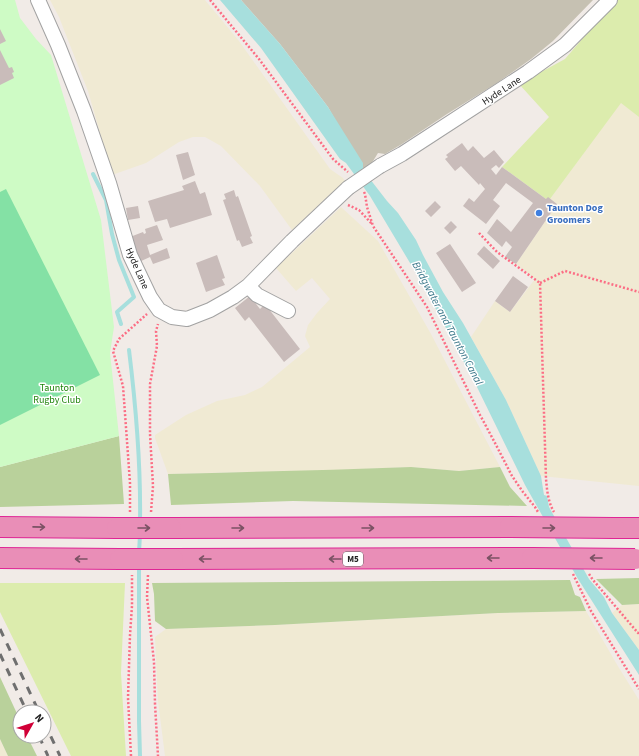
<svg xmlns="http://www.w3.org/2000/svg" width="639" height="756" font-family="'Source Sans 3',sans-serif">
  <rect width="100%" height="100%" fill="#f1ebe7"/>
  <!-- construction -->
  <path fill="#c6c1b2" d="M241,0H593L553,41L531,59L497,83L447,114L402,144L385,154L378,153L370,166L363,170L328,107L280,44Z"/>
  <!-- farmland -->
  <path fill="#f0ead3" d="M50,0H205L239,41L330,169L343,178L346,183L336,189L292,230L260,186L221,146L205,137H193L179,142L146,163L112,175L88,91L59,17Z
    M621,102L639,117V486L541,476L506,400L471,337L495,301L510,312L535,279L516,264L557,204L550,199Z
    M341,207L378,241L431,334L500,467L459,471L411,467L316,471L249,472L168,474L155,438V435L186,415L217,401L245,395L262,387L310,347L305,336L308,325L317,313L330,299L312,278L296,291L276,268Z
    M639,604V650L612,613L622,605Z
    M586,611L619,668L639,700V756H165L158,701L155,637L166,629L275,625L498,613Z
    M0,739L8,756H0Z"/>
  <!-- grass -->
  <path fill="#dcecad" d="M617,0H639V117L621,103L550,199H546L502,167L549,117L519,84L565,59L613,3Z
    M0,583H125L121,673L126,756H71L0,612Z"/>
  <!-- forest -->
  <path fill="#b9d19b" d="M119,436L124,504L0,507V467Z
    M411,467L459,471L500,467L510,487L527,506L293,501L171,505L168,474C249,472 330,470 411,467Z
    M639,578V604L622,605L596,579Z
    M570,580L575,595L580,597L586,611L498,613L275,625L166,629L155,621L154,594L152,583Z
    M0,677L20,720V736H27L37,756H8L0,739Z"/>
  <!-- park -->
  <path fill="#cefbc5" d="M0,0H15L20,18L36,39L51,55L101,220L114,327L110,353L119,436L0,467Z"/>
  <!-- pitch -->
  <path fill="#84e1a5" d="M6,189L100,375L0,425V192Z"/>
  <!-- water -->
  <path fill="#a7dfdd" d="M220,0H241L280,44L328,107L363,163V170L387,201L398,213L416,240L423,255L443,292L463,323L506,400L541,476L544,495L547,496L549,507L589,579L604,597L612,613L639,650V675L578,579L525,485L476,385L438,313L416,273L370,196L346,163L340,159L261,48Z"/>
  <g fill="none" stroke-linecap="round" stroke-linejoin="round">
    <!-- stream -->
    <path stroke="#a7dfdd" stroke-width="4" d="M93,174L106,200L112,234L119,260L134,297L117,312L121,324
      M129,350C136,407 141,466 140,523
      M139,553L140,534
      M139,564V721L140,756"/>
  </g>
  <!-- building -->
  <path fill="#c9bcba" d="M0,29L6,41L0,44Z
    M0,50L9,68L12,67L14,72L12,73L14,78L0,85Z
    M462,143L468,151L473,146L484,158L494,150L504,162L499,168L496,165L491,169L496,175L502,167L546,199L548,197L557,204L516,264L505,257L512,247L506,241L502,247L487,233L497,219L511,232L533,203L506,183L493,200L500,206L486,224L463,206L469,198L474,202L485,189L480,183L479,185L461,166L455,171L445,159L448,157L446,155Z
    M188,152L195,175L183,180L176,155Z
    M195,181L200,194L205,192L212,215L170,228L167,219L155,222L148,201L184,190L182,186Z
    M234,190L236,197L238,196L252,236L250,237L253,243L242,247L239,240L237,241L223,200L226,199L224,194Z
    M435,201L441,207L431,217L425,211Z
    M138,206L140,218L128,220L126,208Z
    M451,221L457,227L450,234L444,228Z
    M157,225L163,240L147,245L150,255L167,248L170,258L153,264L150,257L139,262L130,237L143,232L144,234L146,233L145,229Z
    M450,244L476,283L462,292L436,253Z
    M484,246L500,261L493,269L477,254Z
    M217,255L225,278L222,279L225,285L206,292L196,263Z
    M513,276L528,287L510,312L495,301Z
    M250,296L260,309L265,304L300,349L284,362L249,317L245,321L235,308Z"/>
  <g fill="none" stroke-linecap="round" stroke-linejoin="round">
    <!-- minor casing -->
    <g stroke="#a2a2a2" stroke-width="16">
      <path id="minor" d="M38,0L58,45L84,111L109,183L130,255L150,297L159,310L172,317L187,319L210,310L233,297L248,286L292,241L348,188
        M380,166L402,154L528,72L565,45L610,0
        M248,286L257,295L288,311"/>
    </g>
    <!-- highway casing -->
    <g stroke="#df2595" stroke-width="22">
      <path id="highway" d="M0,527L117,528
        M171,528L510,527
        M614,528H639
        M0,558L120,559
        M173,559L532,558"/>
    </g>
    <!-- path -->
    <path stroke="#fc6d84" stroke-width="2.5" stroke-dasharray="2 2" stroke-linecap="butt" d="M210,0L259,59L333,159L348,172
      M364,192L365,194L367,207L373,226L427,307L480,415L494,441L512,476L523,492L535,507L538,512
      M348,205L359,210L372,224
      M479,233L497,252L540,283L546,479C547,490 548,502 554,512
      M540,283L565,271L639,292
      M130,512V483L123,386L113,351L119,339L147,314
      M151,512L153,486L150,434V384L157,346L156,331L158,324
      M573,574L591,611L639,689
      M589,574L593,580L638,633L639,632
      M148,575L147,597L154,662L155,704L158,756
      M131,756L128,698L130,635L132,606V575"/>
    <!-- minor -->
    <use href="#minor" stroke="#fff" stroke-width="14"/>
    <!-- highway -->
    <use href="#highway" stroke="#e98eb7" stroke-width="20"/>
    <!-- rail -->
    <path stroke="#6f6f6f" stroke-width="3" stroke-dasharray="8 8" stroke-linecap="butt" d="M0,629L39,712
      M0,654L27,712
      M44,722L60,756
      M39,736L48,756"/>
    <!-- minor-bridge casing -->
    <g stroke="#a2a2a2" stroke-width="16" stroke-linecap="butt">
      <path id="minor-bridge" d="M348,188L380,166"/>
    </g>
    <!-- highway-bridge casing -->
    <g stroke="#df2595" stroke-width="22" stroke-linecap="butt">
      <path id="highway-bridge" d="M510,527L614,528
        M117,528H171
        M532,558L635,559
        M120,559H173"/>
    </g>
    <!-- minor-bridge -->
    <use href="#minor-bridge" stroke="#fff" stroke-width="14"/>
    <!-- highway-bridge -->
    <use href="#highway-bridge" stroke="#e98eb7" stroke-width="20"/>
  </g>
  <!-- one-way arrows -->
  <defs><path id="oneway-shaft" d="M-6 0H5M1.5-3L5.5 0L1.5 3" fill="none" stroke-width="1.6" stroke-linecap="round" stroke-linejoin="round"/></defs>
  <g stroke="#7b5264">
    <use href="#oneway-shaft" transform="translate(39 527) rotate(1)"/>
    <use href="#oneway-shaft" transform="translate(144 528)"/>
    <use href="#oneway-shaft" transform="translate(238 528)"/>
    <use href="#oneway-shaft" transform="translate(368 528)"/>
    <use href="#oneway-shaft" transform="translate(549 528)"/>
    <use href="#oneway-shaft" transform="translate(493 558) rotate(180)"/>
    <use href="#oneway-shaft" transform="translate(596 558) rotate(-180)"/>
    <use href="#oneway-shaft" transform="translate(81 559) rotate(-180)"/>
    <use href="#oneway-shaft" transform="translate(205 559) rotate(180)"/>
    <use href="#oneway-shaft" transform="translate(335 559) rotate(180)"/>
  </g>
  <!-- markers -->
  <circle fill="#3f7fe0" stroke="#fff" stroke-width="1.5" cx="539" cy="213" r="4"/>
  <g text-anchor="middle" stroke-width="3" stroke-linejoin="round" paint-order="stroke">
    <!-- shield labels -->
    <rect fill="#fff" stroke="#646464" stroke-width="1" x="343" y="552" width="20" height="14" rx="3"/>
    <g font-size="9" font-weight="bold" fill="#212121">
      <text x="353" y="562">M5</text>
    </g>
    <!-- street labels -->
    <g font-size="10" fill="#212121" stroke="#fff">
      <text transform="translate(501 90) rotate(-33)" y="4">Hyde Lane</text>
      <text transform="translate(138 268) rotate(66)" y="4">Hyde Lane</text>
    </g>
    <!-- shop labels -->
    <g font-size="10" font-weight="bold" fill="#366cbe" stroke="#fff" text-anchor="start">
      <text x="547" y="211">Taunton Dog<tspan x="547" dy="12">Groomers</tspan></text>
    </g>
    <!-- park labels -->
    <g font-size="10" fill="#1f840a" stroke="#fff">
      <text x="57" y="391">Taunton<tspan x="57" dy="12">Rugby Club</tspan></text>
    </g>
    <!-- water labels -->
    <g font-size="11" font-style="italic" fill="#3c788a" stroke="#fff">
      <text transform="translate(448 323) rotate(62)" y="4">Bridgwater and Taunton Canal</text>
    </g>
  </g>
  <!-- north arrow -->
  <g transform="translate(32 724) rotate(51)"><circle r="19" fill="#ffffff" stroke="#a6a6a6"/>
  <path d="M0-3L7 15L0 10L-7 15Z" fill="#d10037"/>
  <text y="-6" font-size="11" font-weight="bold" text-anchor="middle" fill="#212121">N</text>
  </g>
</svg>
